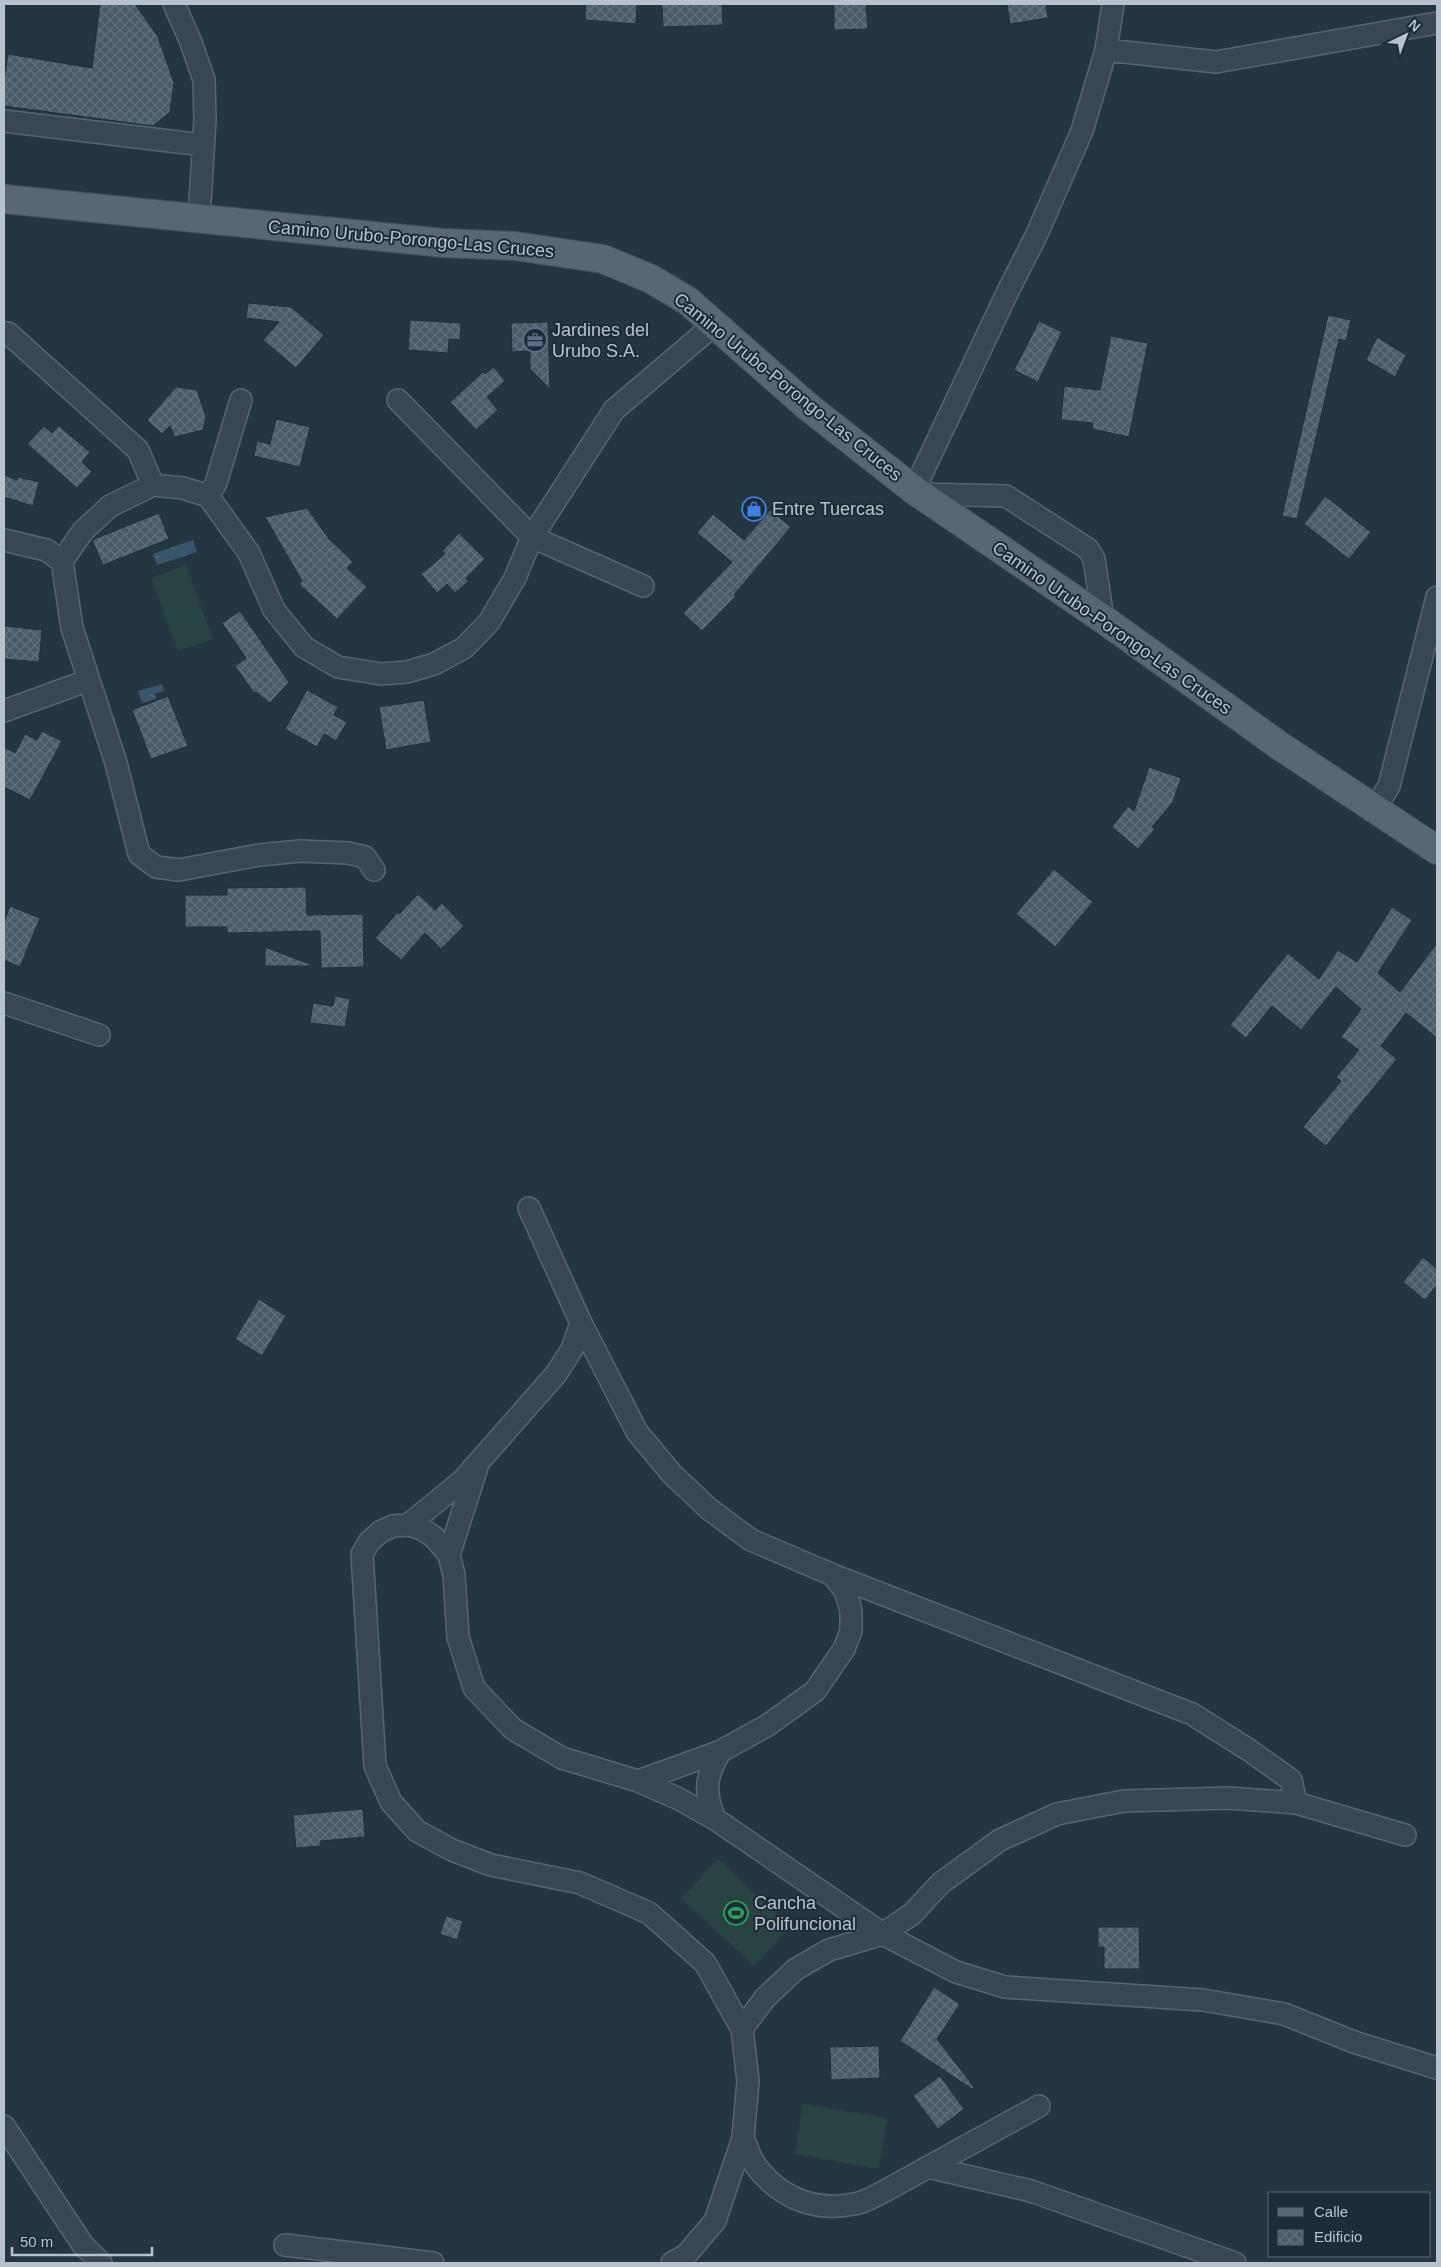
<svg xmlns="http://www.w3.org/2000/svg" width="1441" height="2267" font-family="Arial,sans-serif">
  <defs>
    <pattern id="water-ripples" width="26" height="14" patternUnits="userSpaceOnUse" patternTransform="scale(1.25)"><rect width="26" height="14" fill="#38556b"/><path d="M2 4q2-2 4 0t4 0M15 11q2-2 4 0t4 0" fill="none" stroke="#536c7f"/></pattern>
    <pattern id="building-cross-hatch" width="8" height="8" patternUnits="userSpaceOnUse" patternTransform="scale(1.25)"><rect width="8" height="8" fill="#495c69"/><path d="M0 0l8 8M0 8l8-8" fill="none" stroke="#61727d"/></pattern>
  </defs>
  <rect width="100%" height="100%" fill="#253643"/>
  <!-- garden -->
  <path fill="#274443" d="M186,565L213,639L178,651L151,578Z
    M718,1859L790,1927L754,1966L681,1898Z
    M803,2104L887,2118L879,2169L795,2154Z"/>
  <!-- water -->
  <path fill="url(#water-ripples)" d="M193,540L197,552L157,565L153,554Z
    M162,684L164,691L154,694L156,699L142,703L138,691Z"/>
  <!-- building -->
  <path fill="url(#building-cross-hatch)" stroke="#202e3a" d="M100,4H135L158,37L174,83L170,112L153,126L4,106V81L8,54L92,68Z
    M586,4H637L636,24L585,20Z
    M662,4H722L723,25L663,27Z
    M834,4H866L868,29L834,30Z
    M1007,4H1046L1048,18L1010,24Z
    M248,303L291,307L324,335L296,368L263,340L279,322L246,318Z
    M1328,315L1351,320L1346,341L1339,339L1297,519L1282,516Z
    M410,320L461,323L460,340L449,339L448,353L408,350Z
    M1039,321L1062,332L1038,382L1014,370Z
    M548,322L550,389L530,369V351L512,352L511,323Z
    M1111,336L1148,343L1129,437L1092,429L1093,423L1061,420L1064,386L1100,390Z
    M1377,337L1406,355L1395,377L1366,360Z
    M494,367L505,381L487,397L498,410L476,430L450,402L483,372L485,374Z
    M176,387L197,390L206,417L203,430L175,437L170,426L162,434L147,420Z
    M276,419L310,427L300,467L254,456L257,441L270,444Z
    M44,426L52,433L59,426L90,452L82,462L92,472L77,488L27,444Z
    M4,475L17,480L18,477L39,482L33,506L4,497Z
    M1325,496L1371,532L1349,559L1304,524Z
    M307,508L329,539L353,562L347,568L367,587L337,619L299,584L302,581L265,517Z
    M770,510L791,527L734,595L736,596L702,631L683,613L732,562L697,533L713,514L744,540Z
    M159,513L169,539L103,565L92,540Z
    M459,533L485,559L466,578L469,581L455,593L447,584L437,593L421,574L445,554L442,551Z
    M240,611L289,682L270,703L256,692L254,693L235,666L246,658L222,623Z
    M4,626L42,630L39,662L4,659Z
    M307,690L338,707L334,715L347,722L336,741L324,734L317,747L285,729Z
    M168,696L188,746L151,759L132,710Z
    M424,700L431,742L386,750L379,707Z
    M42,731L62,741L30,800L4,787V747L15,753L25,734L37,740Z
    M1149,767L1181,778L1173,802L1152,827L1155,829L1138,849L1112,827L1128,806L1134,811Z
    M1054,869L1093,902L1055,947L1016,914Z
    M306,887L307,915L363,914L364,967L321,968L320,931L227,933V927H185V895H227V888Z
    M418,894L435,910L442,903L464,926L441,949L425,933L401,960L375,938L398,912L399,914Z
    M10,906L40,918L20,967L4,960V922Z
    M1392,907L1412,920L1378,973L1400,992L1437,943V1038L1406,1013L1381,1046L1397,1059L1326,1146L1303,1127L1341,1081L1336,1077L1359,1050L1341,1037L1361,1009L1336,987L1301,1030L1272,1006L1246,1038L1230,1025L1288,953L1319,979L1338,950L1357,962Z
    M265,947L312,965V966H265Z
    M335,996L350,999L345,1027L310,1023L313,1003L333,1006Z
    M1423,1257L1437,1269V1285L1425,1300L1403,1282Z
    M259,1299L286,1316L262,1356L235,1339Z
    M363,1809L365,1837L320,1841L321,1846L296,1848L293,1815Z
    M446,1916L463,1921L457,1940L440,1934Z
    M1098,1927H1139L1140,1969H1104V1947H1098Z
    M934,1987L960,2004L937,2039L974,2087L972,2089L900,2041Z
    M879,2046L880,2078L831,2080L830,2047Z
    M940,2076L964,2109L938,2129L913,2096Z"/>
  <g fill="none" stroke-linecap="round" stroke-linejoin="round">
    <!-- minor casing -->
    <g stroke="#586570" stroke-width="24">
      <path id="minor" d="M174,4L190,40L204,80L205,120L199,218
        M1106,50L1216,62L1437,23
        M4,121L203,145
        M8,333L138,450L153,485
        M398,400L532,537L643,586
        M914,490L1009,289L1036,236L1082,131L1106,50L1113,4
        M923,494L1006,496L1088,549L1094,559L1103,619
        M208,496L216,483L241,400
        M4,540L46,550L62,561
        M4,711L89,680
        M1375,808L1389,786L1437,597
        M374,870L365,857L348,853L300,851L259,855L179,870L156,867L139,854L116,763L72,628L62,561L83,531L110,506L153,485L183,488L208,496L249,553L274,610L304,647L338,667L381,674L407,672L434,664L464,648L489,622L515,578L532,537L614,410L715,324
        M4,1003L99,1035
        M529,1208L581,1323L637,1432L672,1474L709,1509L751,1540L833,1575L1192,1714L1249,1750L1291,1780L1296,1803
        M408,1525L462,1481L556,1374L572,1349L581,1323
        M449,1555L477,1467
        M638,1781L721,1751L768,1725L815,1691L844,1649L851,1631V1610L845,1591L833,1575
        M715,1819C704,1793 705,1775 721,1751
        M742,2029L765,1998L796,1969L829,1950L883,1934L912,1914L941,1883L1000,1840L1057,1814L1124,1801L1229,1798L1296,1803L1405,1835
        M4,2126L83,2245L101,2263
        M743,2138C747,2147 750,2158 756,2166C780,2198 815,2212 854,2204C864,2203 874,2196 883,2192L1039,2106
        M928,2167L1031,2191L1235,2263
        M285,2245L433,2263
        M672,2263L686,2255L715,2221L743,2138L748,2081L742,2029L705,1963L649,1913L580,1883L491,1865L452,1850L417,1831L391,1802L375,1766L362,1554L369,1542L380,1532L393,1526L408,1525L422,1529L434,1537L449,1555L454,1575L458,1637L474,1688L513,1729L562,1758L638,1781L677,1798L715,1819L883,1934L956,1972L1005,1987L1203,2000L1284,2014L1354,2042L1437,2068"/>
    </g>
    <!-- major casing -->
    <g stroke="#46535f" stroke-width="30">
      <path id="major" d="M4,199L443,243L515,246L603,259L651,279L688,301L807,406L914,490L1103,619L1280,746L1437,850"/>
    </g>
    <!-- minor -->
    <use href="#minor" stroke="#394753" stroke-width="21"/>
    <!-- major -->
    <use href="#major" stroke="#586772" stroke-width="28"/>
  </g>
  <!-- icons -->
  <defs>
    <g id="office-ring" transform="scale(1.25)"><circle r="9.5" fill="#1e2c38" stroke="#5c6f8a" stroke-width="1.5"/><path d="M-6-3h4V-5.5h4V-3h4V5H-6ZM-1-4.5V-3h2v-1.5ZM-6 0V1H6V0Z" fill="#5c6f8a"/></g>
    <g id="shop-ring" transform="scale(1.25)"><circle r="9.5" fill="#1e2c38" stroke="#3f7fe0" stroke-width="1.5"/><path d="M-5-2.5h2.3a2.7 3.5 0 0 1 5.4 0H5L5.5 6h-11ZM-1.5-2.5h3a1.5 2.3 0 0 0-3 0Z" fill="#3f7fe0"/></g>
    <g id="stadium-ring" transform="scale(1.25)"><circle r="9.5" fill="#1e2c38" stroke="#2e9e5b" stroke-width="1.5"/><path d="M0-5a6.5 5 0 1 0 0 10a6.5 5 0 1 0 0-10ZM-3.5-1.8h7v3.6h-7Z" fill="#2e9e5b"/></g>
  </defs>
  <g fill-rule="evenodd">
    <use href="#office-ring" x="535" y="340"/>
    <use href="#shop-ring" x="754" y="509"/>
    <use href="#stadium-ring" x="736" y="1913"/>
  </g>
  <g text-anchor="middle" stroke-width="4" stroke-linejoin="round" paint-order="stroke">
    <!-- street labels -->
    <g font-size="18" fill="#b7c2cc" stroke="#1e2c38">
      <text transform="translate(411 239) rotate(5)" y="6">Camino Urubo-Porongo-Las Cruces</text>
      <text transform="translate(788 387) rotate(39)" y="6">Camino Urubo-Porongo-Las Cruces</text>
      <text transform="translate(1112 628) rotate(35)" y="6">Camino Urubo-Porongo-Las Cruces</text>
    </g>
    <!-- poi labels -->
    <g font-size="18" fill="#b7c2cc" stroke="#1e2c38" text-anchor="start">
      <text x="552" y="336">Jardines del<tspan x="552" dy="21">Urubo S.A.</tspan></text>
      <text x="772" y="515">Entre Tuercas</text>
      <text x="754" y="1909">Cancha<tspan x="754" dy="21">Polifuncional</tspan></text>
    </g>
  </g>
  <!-- border -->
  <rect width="1441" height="2267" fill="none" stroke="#b7c2cc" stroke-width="10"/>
  <!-- legend -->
  <rect x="1268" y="2192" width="162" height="65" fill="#1e2c38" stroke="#5b6873"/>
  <rect x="1278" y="2208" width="25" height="8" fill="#586772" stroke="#5b6873"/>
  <text x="1314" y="2217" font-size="15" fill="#b7c2cc">Calle</text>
  <rect x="1278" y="2230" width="25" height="15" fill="url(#building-cross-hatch)" stroke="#5b6873"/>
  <text x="1314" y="2242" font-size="15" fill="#b7c2cc">Edificio</text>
  <!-- north arrow -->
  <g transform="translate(1406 35) rotate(42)" stroke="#1e2c38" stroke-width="4" paint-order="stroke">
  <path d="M0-4L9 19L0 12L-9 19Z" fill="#b7c2cc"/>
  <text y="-8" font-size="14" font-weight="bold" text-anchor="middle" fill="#b7c2cc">N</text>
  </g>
  <!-- scale -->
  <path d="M12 2247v8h140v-8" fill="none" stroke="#b7c2cc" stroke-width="2.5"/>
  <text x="20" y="2247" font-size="15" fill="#b7c2cc" stroke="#1e2c38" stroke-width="4" paint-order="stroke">50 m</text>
</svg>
